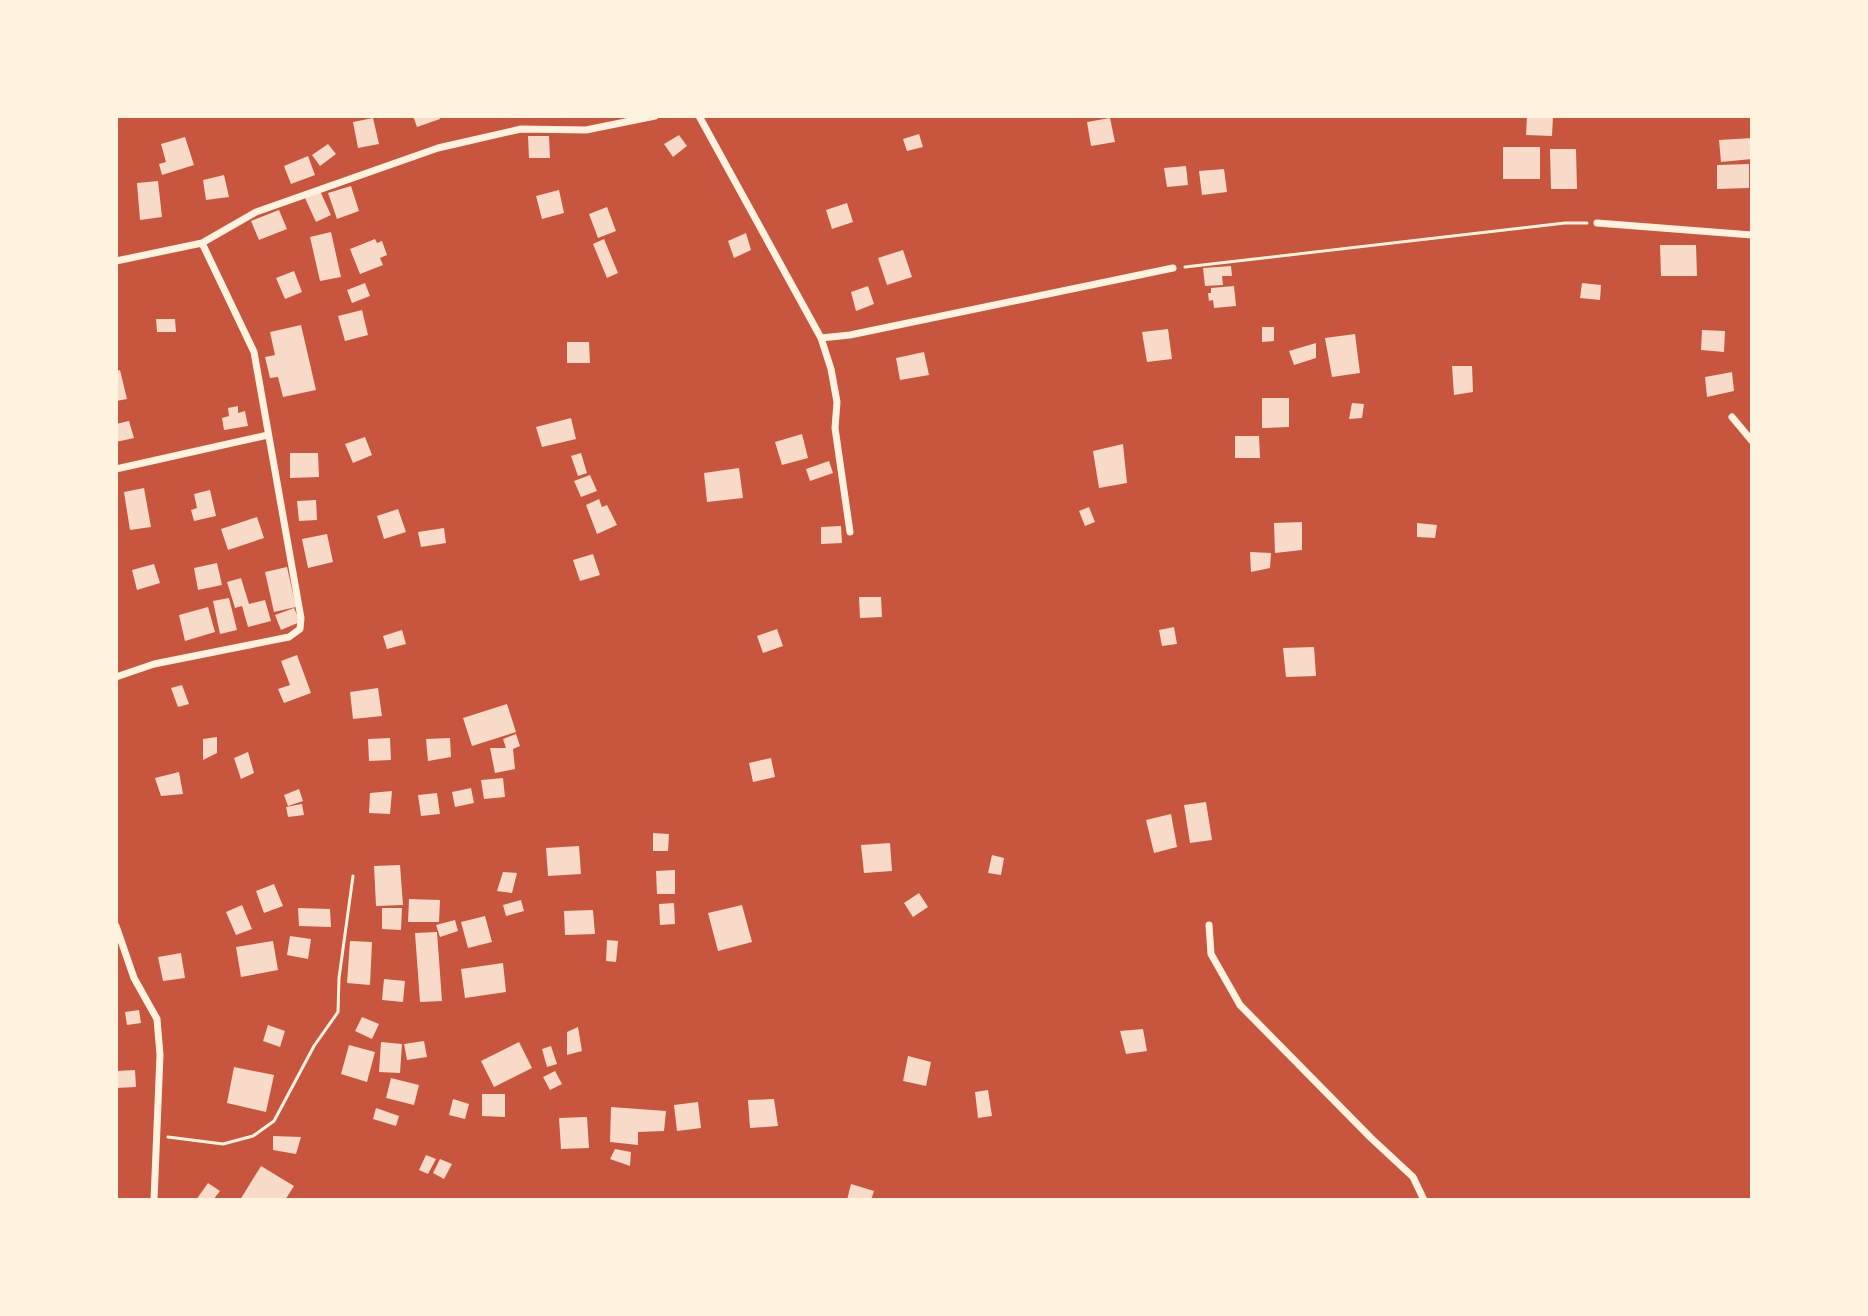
<svg xmlns="http://www.w3.org/2000/svg" width="1868" height="1316" font-family="'Space Grotesk',sans-serif">
  <rect width="100%" height="100%" fill="#c8553d"/>
  <!-- building -->
  <path fill="#f7dbc8" d="M413,116H439L440,119L417,127Z
    M1527,116H1553L1552,136L1526,135Z
    M373,118L379,144L358,148L353,122Z
    M1110,118L1115,142L1091,146L1087,122Z
    M919,134L923,147L907,151L903,139Z
    M679,135L687,146L673,157L664,144Z
    M528,136H549L550,158H529Z
    M185,137L194,165L162,175L159,164L166,162L161,144Z
    M1752,138V159L1721,162L1719,140Z
    M328,144L336,154L320,166L312,155Z
    M1503,147H1540V179H1503Z
    M1550,149H1576L1577,189H1551Z
    M308,156L315,175L291,184L284,166Z
    M1749,164V188L1717,189V165Z
    M1186,166L1188,185L1167,187L1164,168Z
    M1224,169L1227,192L1202,195L1199,171Z
    M224,175L229,197L206,200L203,180Z
    M158,181L162,217L140,220L137,183Z
    M351,186L359,211L337,219L328,193Z
    M559,190L564,213L542,219L536,196Z
    M320,191L331,215L316,222L305,198Z
    M847,203L853,222L832,229L826,210Z
    M607,207L616,231L598,238L589,214Z
    M279,210L287,229L259,240L251,221Z
    M331,232L341,277L320,281L310,237Z
    M746,233L751,250L734,258L728,241Z
    M375,239L377,243L382,241L387,255L380,258L383,265L360,274L350,249Z
    M604,239L618,273L607,278L593,244Z
    M1660,245H1696L1697,276H1661Z
    M903,250L912,277L887,285L878,258Z
    M1231,266L1232,276H1222L1223,285L1205,286L1203,268Z
    M294,271L302,292L285,299L276,278Z
    M365,283L370,296L352,303L347,290Z
    M1582,283L1601,285L1600,300L1580,298Z
    M868,286L874,304L856,311L851,292Z
    M1234,286L1236,306L1214,308L1213,300L1209,301L1208,293H1211V288Z
    M362,310L368,335L345,341L338,316Z
    M156,319H175L176,332H157Z
    M301,325L316,390L283,397L278,377L270,378L265,357L275,355L270,332Z
    M1262,327H1274V341L1262,342Z
    M1168,329L1172,359L1147,362L1142,332Z
    M1702,330L1725,331L1724,352L1701,350Z
    M1355,334L1360,373L1332,377L1325,338Z
    M567,342H589L590,363H567Z
    M1316,343V358L1294,365L1289,351Z
    M924,352L929,375L900,380L896,358Z
    M1452,366H1472L1473,392L1454,395Z
    M120,370L127,399L116,401V371Z
    M1732,372L1734,391L1707,397L1705,377Z
    M1262,398H1289V427L1262,428Z
    M1352,403L1364,404L1362,418L1349,419Z
    M238,406V413L245,411L248,426L224,430L222,418L229,416L228,408Z
    M571,418L576,439L542,447L536,427Z
    M129,421L134,438L116,442V424Z
    M802,434L808,458L782,465L775,442Z
    M1235,436H1259L1260,458H1235Z
    M365,437L372,455L353,463L345,444Z
    M1123,444L1127,483L1099,488L1093,451Z
    M290,453H318L319,477L290,478Z
    M581,453L587,473L578,476L571,456Z
    M829,461L833,473L810,481L806,469Z
    M739,468L743,498L707,502L704,473Z
    M590,475L597,491L581,497L574,481Z
    M144,488L151,527L130,530L124,492Z
    M210,490L216,516L194,521L191,510L197,508L194,494Z
    M599,499L602,507L607,505L617,525L597,534L586,505Z
    M316,500L317,520L299,521L297,501Z
    M1089,507L1095,522L1085,526L1079,511Z
    M398,509L406,532L384,539L377,516Z
    M257,517L264,538L228,550L221,529Z
    M1302,522V550L1275,553L1274,523Z
    M1417,523L1437,525L1435,538L1417,537Z
    M841,526L842,543L821,544V527Z
    M444,528L446,543L421,547L418,532Z
    M327,534L333,562L308,568L302,539Z
    M1250,552L1271,553L1270,568L1251,572Z
    M593,554L600,575L580,581L573,560Z
    M217,563L222,585L198,590L194,568Z
    M154,564L160,583L137,590L132,570Z
    M287,567L296,607L274,612L265,572Z
    M241,578L249,604L265,600L271,621L248,627L242,606L235,608L227,582Z
    M859,597H881L882,617L860,618Z
    M229,598L237,630L220,634L213,601Z
    M208,607L215,632L185,641L179,615Z
    M294,608L300,622L281,630L275,615Z
    M1174,627L1177,644L1162,646L1159,630Z
    M777,629L783,646L763,653L757,636Z
    M402,630L406,644L387,649L383,636Z
    M1314,647L1316,676L1286,677L1283,648Z
    M297,655L311,693L284,703L278,689L290,685L281,661Z
    M182,685L189,704L178,707L171,688Z
    M378,688L382,716L353,719L350,692Z
    M507,704L516,732L472,746L463,718Z
    M516,734L520,746L513,749L515,769L495,773L490,748H506L503,739Z
    M217,737V753L203,760V739Z
    M390,738L391,760L369,761L368,739Z
    M450,738L451,757L428,761L426,739Z
    M248,752L254,773L241,779L234,758Z
    M771,758L775,777L753,782L749,763Z
    M179,772L183,794L161,796L155,778Z
    M503,778L505,797L484,799L481,780Z
    M471,788L474,803L455,807L452,792Z
    M299,789L303,801L288,806L284,795Z
    M392,791L390,814L369,813L370,793Z
    M437,793L440,814L421,816L418,795Z
    M1206,802L1212,840L1190,843L1184,805Z
    M302,804L304,815L288,817L286,807Z
    M1171,814L1177,847L1154,853L1146,820Z
    M653,833L669,834L668,851H653Z
    M890,843L892,871L864,873L861,845Z
    M579,846L581,874L548,876L546,848Z
    M992,855L1004,858L1001,875L988,873Z
    M400,865L403,905L376,906L374,866Z
    M675,870V894H657L656,871Z
    M503,872L517,873L512,893L497,891Z
    M274,884L283,906L264,913L256,891Z
    M919,893L928,907L913,917L904,903Z
    M409,899L440,900L439,922H408Z
    M521,900L524,911L506,916L503,905Z
    M674,903L675,924L660,925L659,904Z
    M242,905L252,929L236,935L226,912Z
    M742,905L752,942L718,951L708,913Z
    M298,908L330,909L331,927L299,926Z
    M382,908H402L401,930L382,929Z
    M593,910L595,934L565,935L564,911Z
    M485,916L492,942L468,948L461,922Z
    M455,920L458,931L440,937L436,925Z
    M437,932L442,1001L420,1002L415,933Z
    M290,936L311,939L308,959L287,955Z
    M607,940L618,941L616,962L606,961Z
    M273,941L278,970L241,977L236,947Z
    M350,941L372,942L370,985L347,983Z
    M181,953L185,978L163,981L158,957Z
    M503,963L506,992L465,998L461,969Z
    M384,979L405,981L403,1002L382,1000Z
    M139,1010L141,1023L127,1025L125,1012Z
    M362,1017L379,1024L372,1039L355,1031Z
    M268,1025L285,1031L280,1047L263,1041Z
    M578,1027L582,1051L567,1055V1032Z
    M1143,1029L1147,1051L1126,1054L1120,1031Z
    M424,1041L427,1057L407,1060L404,1044Z
    M381,1042L402,1044L400,1073L379,1072Z
    M519,1042L532,1068L494,1087L481,1061Z
    M349,1045L375,1052L367,1082L341,1074Z
    M551,1046L557,1064L547,1067L542,1049Z
    M908,1056L931,1062L926,1086L903,1081Z
    M234,1067L274,1075L266,1112L227,1103Z
    M135,1070L136,1087L116,1088V1071Z
    M555,1071L562,1084L550,1090L543,1077Z
    M391,1078L419,1085L414,1105L386,1098Z
    M988,1090L992,1116L978,1118L975,1092Z
    M482,1094H505V1117L482,1116Z
    M453,1099L469,1104L465,1119L449,1115Z
    M774,1099L778,1126L750,1128L748,1100Z
    M698,1102L701,1128L677,1131L674,1105Z
    M611,1107L666,1111L664,1131L638,1132V1145L610,1142Z
    M376,1108L399,1116L396,1126L373,1119Z
    M587,1117L589,1148L561,1149L559,1118Z
    M273,1136L301,1137L296,1154L273,1150Z
    M615,1149L631,1152L630,1166L610,1159Z
    M426,1155L436,1159L428,1174L419,1170Z
    M440,1159L452,1164L444,1179L433,1173Z
    M261,1166L294,1186L285,1200H240Z
    M208,1183L220,1191L213,1200H196Z
    M851,1184L874,1191L871,1200H847Z"/>
  <g fill="none" stroke-linecap="round" stroke-linejoin="round">
    <!-- path -->
    <path stroke="#fff3e0" stroke-width="3" d="M1185,267L1565,223H1587
      M168,1137L223,1144L253,1136L274,1121L314,1046L338,1012L339,978L353,876"/>
    <!-- minor -->
    <path stroke="#fff3e0" stroke-width="7" d="M699,116L821,338L831,369L837,402L835,428L850,532
      M1597,223L1752,235
      M116,261L202,243L256,212L438,148L521,129L586,130L655,116
      M821,338L850,335L1173,268
      M1732,417L1752,441
      M116,469L268,435
      M116,677L154,664L289,637L300,629L301,618L254,352L202,243
      M1209,925L1211,954L1240,1005L1371,1138L1413,1177L1424,1200
      M116,926L134,978L157,1019L160,1055L154,1200"/>
  </g>
  <!-- border -->
  <rect width="1868" height="1316" fill="none" stroke="#fff3e0" stroke-width="236"/>
</svg>
